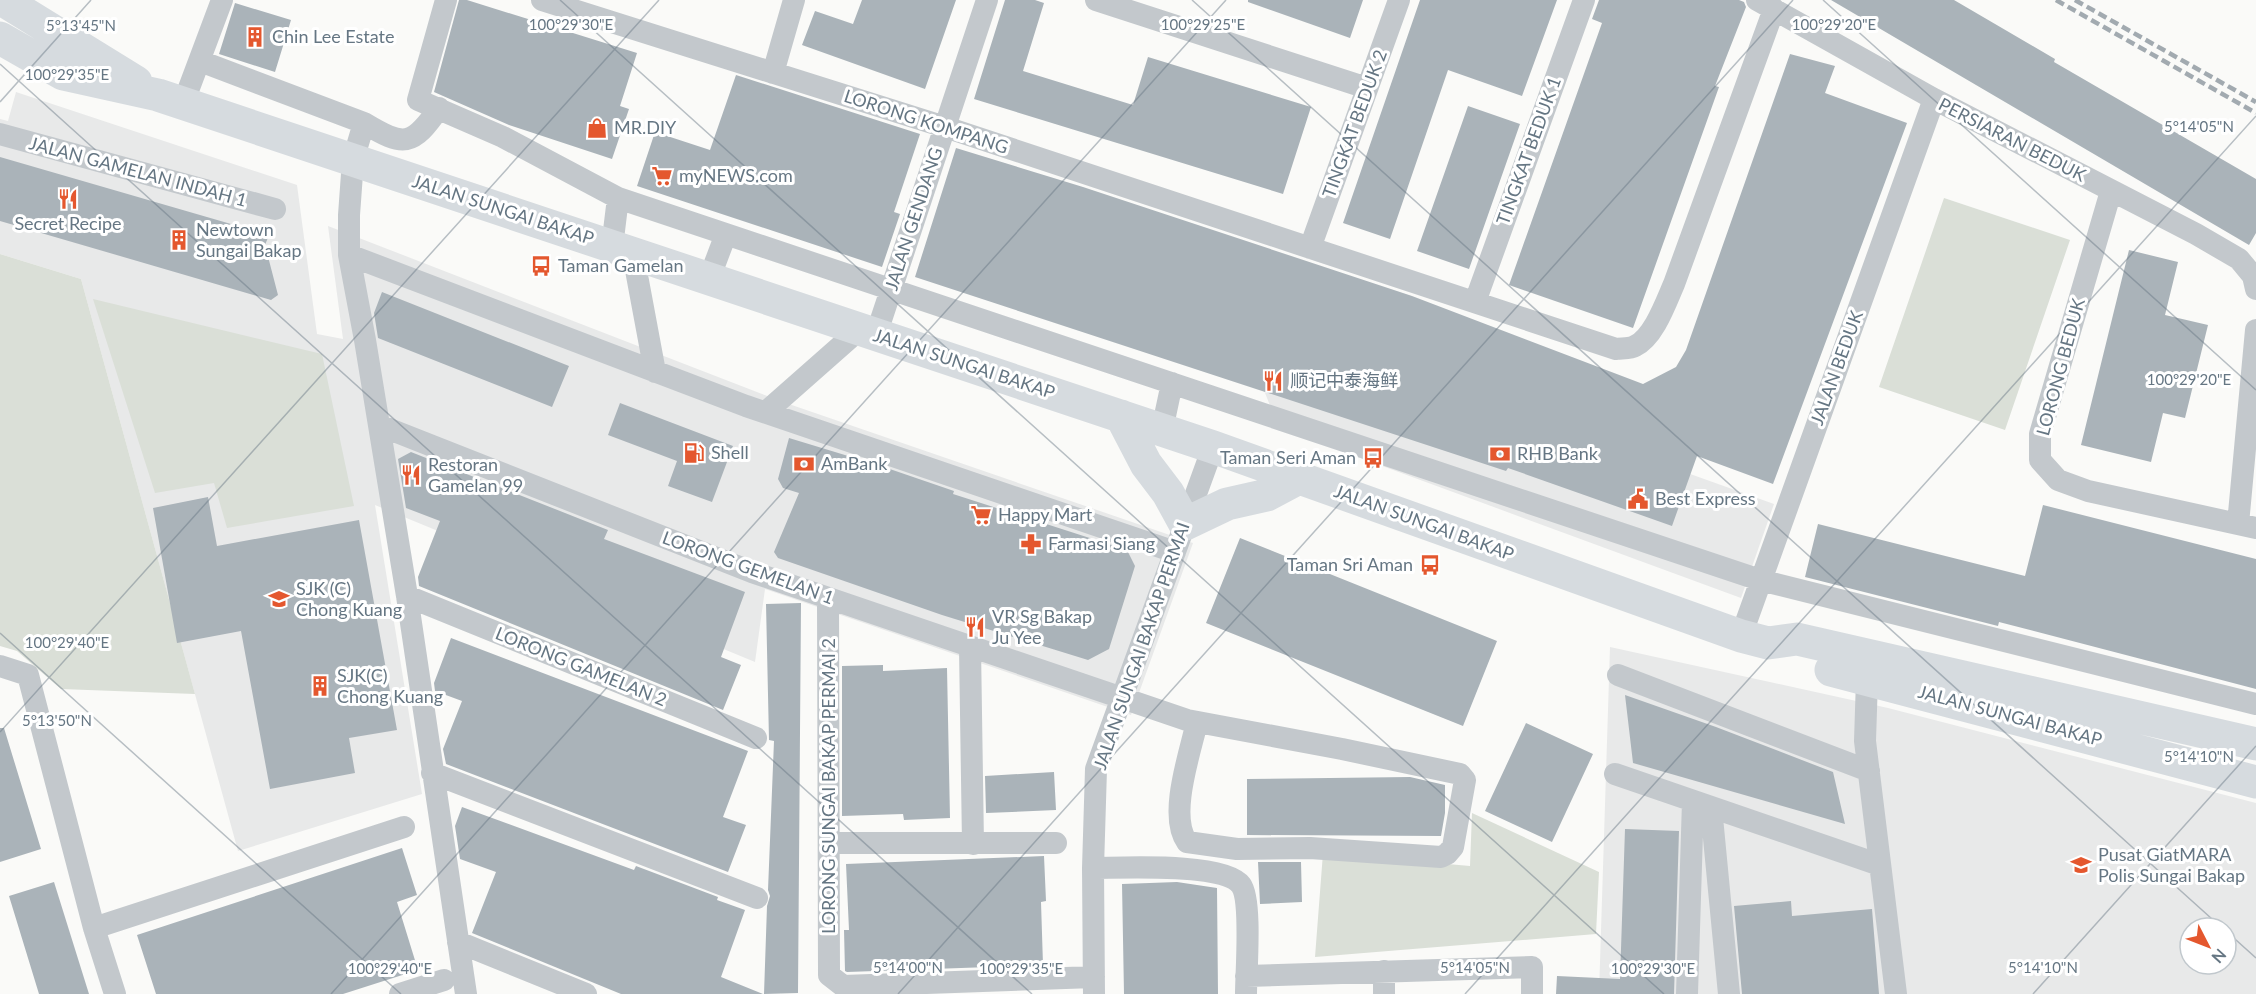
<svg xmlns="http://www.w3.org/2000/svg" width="2256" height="994" font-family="Lato,'Noto Sans SC',sans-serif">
  <rect width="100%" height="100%" fill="#fafaf8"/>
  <!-- built -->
  <path fill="#e8e9e9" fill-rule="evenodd" d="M16,92L297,185L317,334L343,339L328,226L783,402L1193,543L1131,715L765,589L755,662L375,505L422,794L238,851L81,279L0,254V119L8,121Z
    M1232,310L1774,504L1741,598L1279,428Z
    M1610,647L1888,708L2256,803V994H1599ZM2190,928H2226V964H2190Z"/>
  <!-- green -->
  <path fill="#dadfd7" d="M1944,198L2070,240L2005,430L1879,387Z
    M0,254L81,279L195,694L61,689L17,651L0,646Z
    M93,299L322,354L354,506L227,528L214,483L155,493Z
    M1472,813L1599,872L1596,934L1315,957L1323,853L1470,866Z"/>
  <!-- building -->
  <path fill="#aab3b9" d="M459,0H467L637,53L620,106L629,109L612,159L509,125L434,92Z
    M862,0H956L925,89L802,45L815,11L853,24Z
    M1005,0H1035L1044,3L1023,71L1133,105L1148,57L1311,107L1283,194L974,99Z
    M1248,0H1363L1350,38L1248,2Z
    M1420,0H1557L1522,96L1448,70L1390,239L1343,223Z
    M1599,0H1739L1744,2L1746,7L1715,86L1719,87L1633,328L1509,285L1602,23L1592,19Z
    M1831,0H1954L2055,59L2054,62L2256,179V233L2249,245Z
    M235,3L291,20L275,72L219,54Z
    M1790,54L1835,66L1825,93L1907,123L1773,484L1697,456L1672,526L1508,468L1506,471L915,277L956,148L1083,187L1412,296L1643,384L1676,367L1686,350Z
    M736,75L920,134L894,212L900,214L882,267L637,186L655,132L710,150Z
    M1468,106L1520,124L1469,269L1417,251Z
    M0,157L269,235L265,245L278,295L271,300L0,221Z
    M2129,250L2178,262L2165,315L2208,325L2185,418L2163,413L2151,462L2081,445Z
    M382,292L569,366L552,407L378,338L374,313Z
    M620,403L733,446L712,502L668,486L677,461L608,435Z
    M789,438L881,466L954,491L953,494L1127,550L1135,566L1109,649L1088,660L942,615L778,558L774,552L799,493L783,488L778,479Z
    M411,452L608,530L604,539L745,592L721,657L741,665L723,710L419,586L418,577L440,521L406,508L398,459Z
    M208,497L217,546L359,520L397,730L349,738L355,773L270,789L241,631L177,643L153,508Z
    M2043,505L2256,559V689L1999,622L1998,626L1805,577L1818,524L2025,576Z
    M1240,538L1497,641L1463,726L1206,623Z
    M801,603L798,993L764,994L767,906L770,896L768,890L774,741L769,740L766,604Z
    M451,638L748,751L723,817L746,825L728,872L446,764L443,749L462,701L435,691L434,683Z
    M883,665V671L947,668L950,818L904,820L903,814L842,816V666Z
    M1625,695L1716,727L1833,772L1845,824L1633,763Z
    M1526,723L1593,754L1552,842L1485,811Z
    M0,728H4L41,849L0,862Z
    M1054,772L1056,810L986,813L985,776Z
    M1410,777L1445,785V813L1441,836L1247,835V779Z
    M462,807L634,870L636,866L718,897L717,900L745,910L721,977L763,994H621L472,933L496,872L460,859L455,826Z
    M1625,829L1679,831L1674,994H1556L1557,976L1620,979Z
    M402,848L417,895L397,902L418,970L343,994H156L137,935Z
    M1044,856L1046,901L1041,902L1043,965L847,972L845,971L844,930H849L846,864Z
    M1258,862H1301L1302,902L1260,904Z
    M54,882L89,994H39L9,896Z
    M1177,882L1217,888L1218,994H1124L1122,884Z
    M1791,901L1792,916L1872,909L1879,994H1742L1734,906Z"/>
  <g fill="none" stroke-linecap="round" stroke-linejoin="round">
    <!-- minor -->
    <path stroke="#c3c8cc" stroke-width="22" d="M446,0L418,100L503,137L618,198L1760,580L2256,704
      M542,0L945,127L1616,349C1621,348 1630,349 1635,346C1654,337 1666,302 1674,284L1774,9
      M1096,0L1367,88
      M1757,0L1934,99L2196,234L2239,259L2253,276L2256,289
      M200,61L364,123C404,147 412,147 439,108
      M773,73L794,0
      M183,104L222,0
      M364,123L353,160L349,215V255L365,340L407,596L466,994
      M0,134L275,209
      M2111,191L2040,434V460L2058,480L2088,491L2256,528
      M612,247L618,198
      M1310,248L1399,0
      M633,254L655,372
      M349,255L746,406L1175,552
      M709,279L726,234
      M1475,302L1584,0
      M876,335L987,0
      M766,412L860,329
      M379,425L752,572L1187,720L1342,749L1460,774L1465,780L1453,847L1447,854L1441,857L1310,848L1237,849L1187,842C1168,816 1190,753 1197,722
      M1162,430L1172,383
      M2238,524L2256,330
      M407,596L756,738
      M828,598L829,975L843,986L1094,977
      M1741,636L1934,99
      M970,647L973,844
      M0,666L28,675L94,928L115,994
      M1618,675L1869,771
      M1867,679L1865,741L1896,994
      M432,773L757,898
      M1615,774L1880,865
      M1711,807L1729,994
      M830,843H1056
      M1093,868C1121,868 1224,862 1241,885C1252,900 1246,972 1246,994
      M94,928L404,827
      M458,942L586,994
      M1384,971V994
      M1246,976L1532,967V994
      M400,994L444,980
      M1094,994L1093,868L1096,769L1213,447
      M1687,994L1693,801"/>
    <!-- highway -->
    <path stroke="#d6dbdf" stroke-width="33" d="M3,0L136,82
      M0,38L63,74L158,95L1213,447L1741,636L1768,643L1797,639L2256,744
      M1121,416L1146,464L1168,493L1185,524L1227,504L1267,495L1299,478
      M1831,670L2256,782"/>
    <!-- rail -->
    <path stroke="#a2aab0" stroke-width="4.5" stroke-dasharray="9 4.5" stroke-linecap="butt" d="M2056,0L2256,113
      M2075,0L2256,102"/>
  </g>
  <!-- ticks -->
  <path fill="none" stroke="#657683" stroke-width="1.5" stroke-opacity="0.45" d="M560,0L1664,994M1192,0L2222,928M1823,0L2256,390M0,64L1032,994M0,102L91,0M0,633L401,994M0,732L659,0M2226,931L2256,958M331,994L1226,0M898,994L1793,0M1465,994L2256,116M2033,994L2256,746"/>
  <!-- icons -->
  <defs>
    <g id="building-bare" transform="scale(1.62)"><path d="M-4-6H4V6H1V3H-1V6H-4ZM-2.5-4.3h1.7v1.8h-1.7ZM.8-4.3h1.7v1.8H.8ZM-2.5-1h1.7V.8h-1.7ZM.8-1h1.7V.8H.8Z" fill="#e4572e" stroke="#fff" stroke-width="2.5" paint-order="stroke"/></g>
    <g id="shop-bare" transform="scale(1.62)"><path d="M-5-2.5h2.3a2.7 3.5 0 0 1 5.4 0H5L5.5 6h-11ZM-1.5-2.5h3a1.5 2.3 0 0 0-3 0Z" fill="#e4572e" stroke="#fff" stroke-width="2.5" paint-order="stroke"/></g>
    <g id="supermarket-bare" transform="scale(1.62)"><path d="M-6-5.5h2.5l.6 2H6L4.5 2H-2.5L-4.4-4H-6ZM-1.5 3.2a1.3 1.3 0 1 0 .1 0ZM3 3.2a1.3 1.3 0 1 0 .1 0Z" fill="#e4572e" stroke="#fff" stroke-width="2.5" paint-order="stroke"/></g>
    <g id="restaurant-bare" transform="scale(1.62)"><path d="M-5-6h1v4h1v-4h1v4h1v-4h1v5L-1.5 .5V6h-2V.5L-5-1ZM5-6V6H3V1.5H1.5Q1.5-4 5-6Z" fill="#e4572e" stroke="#fff" stroke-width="2.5" paint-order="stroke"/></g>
    <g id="bus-bare" transform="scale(1.62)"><path d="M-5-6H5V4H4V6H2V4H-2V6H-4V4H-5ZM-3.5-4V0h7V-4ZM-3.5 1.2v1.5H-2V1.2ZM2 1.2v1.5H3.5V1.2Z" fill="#e4572e" stroke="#fff" stroke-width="2.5" paint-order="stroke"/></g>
    <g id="fuel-bare" transform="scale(1.62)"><path d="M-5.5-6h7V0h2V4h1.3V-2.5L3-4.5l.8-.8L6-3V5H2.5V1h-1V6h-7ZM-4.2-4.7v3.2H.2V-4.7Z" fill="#e4572e" stroke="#fff" stroke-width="2.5" paint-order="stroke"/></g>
    <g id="bank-bare" transform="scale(1.62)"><path d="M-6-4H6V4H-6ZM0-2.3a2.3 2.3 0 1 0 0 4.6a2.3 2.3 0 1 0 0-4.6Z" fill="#e4572e" stroke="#fff" stroke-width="2.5" paint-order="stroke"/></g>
    <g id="civic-bare" transform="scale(1.62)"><path d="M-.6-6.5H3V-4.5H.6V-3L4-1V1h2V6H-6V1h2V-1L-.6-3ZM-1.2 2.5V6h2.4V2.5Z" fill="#e4572e" stroke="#fff" stroke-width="2.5" paint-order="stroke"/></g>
    <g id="pharmacy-bare" transform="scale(1.62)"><path d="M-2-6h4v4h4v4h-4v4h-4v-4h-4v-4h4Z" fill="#e4572e" stroke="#fff" stroke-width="2.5" paint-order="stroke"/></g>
    <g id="school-bare" transform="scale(1.62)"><path d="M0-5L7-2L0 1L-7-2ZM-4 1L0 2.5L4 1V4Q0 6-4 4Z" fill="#e4572e" stroke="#fff" stroke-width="2.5" paint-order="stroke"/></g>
    <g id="university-bare" transform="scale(1.62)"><path d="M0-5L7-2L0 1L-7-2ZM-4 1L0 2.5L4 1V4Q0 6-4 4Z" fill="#e4572e" stroke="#fff" stroke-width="2.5" paint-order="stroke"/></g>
  </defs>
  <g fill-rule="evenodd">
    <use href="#building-bare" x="255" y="37"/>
    <use href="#shop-bare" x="597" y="128"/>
    <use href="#supermarket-bare" x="662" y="176"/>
    <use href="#restaurant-bare" x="68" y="199"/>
    <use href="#building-bare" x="179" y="240"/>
    <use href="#bus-bare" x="541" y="266"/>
    <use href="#restaurant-bare" x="1273" y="381"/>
    <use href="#fuel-bare" x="694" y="453"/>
    <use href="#bank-bare" x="1500" y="454"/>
    <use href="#bus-bare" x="1373" y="458"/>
    <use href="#bank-bare" x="804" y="464"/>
    <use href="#restaurant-bare" x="411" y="475"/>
    <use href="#civic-bare" x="1638" y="499"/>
    <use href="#supermarket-bare" x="981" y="515"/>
    <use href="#pharmacy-bare" x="1031" y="544"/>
    <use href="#bus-bare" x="1430" y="565"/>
    <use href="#school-bare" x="279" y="599"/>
    <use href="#restaurant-bare" x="975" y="627"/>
    <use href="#building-bare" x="320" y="686"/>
    <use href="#university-bare" x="2081" y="865"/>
  </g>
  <g text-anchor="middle" stroke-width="6" stroke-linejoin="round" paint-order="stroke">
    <!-- poi labels -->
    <g font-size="18" fill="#657683" stroke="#fff" text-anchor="start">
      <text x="272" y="43">Chin Lee Estate</text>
      <text x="614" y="134">MR.DIY</text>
      <text x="679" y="182">myNEWS.com</text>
      <text x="68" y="230" text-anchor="middle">Secret Recipe</text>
      <text x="196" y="236">Newtown<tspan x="196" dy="21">Sungai Bakap</tspan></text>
      <text x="558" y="272">Taman Gamelan</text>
      <text x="1290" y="387">顺记中泰海鲜</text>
      <text x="711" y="459">Shell</text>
      <text x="1517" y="460">RHB Bank</text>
      <text x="1356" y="464" text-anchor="end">Taman Seri Aman</text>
      <text x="821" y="470">AmBank</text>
      <text x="428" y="471">Restoran<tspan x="428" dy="21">Gamelan 99</tspan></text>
      <text x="1655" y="505">Best Express</text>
      <text x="998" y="521">Happy Mart</text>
      <text x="1048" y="550">Farmasi Siang</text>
      <text x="1413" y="571" text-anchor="end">Taman Sri Aman</text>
      <text x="296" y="595">SJK (C)<tspan x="296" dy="21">Chong Kuang</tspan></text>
      <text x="992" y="623">VR Sg Bakap<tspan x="992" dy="21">Ju Yee</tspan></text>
      <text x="337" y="682">SJK(C)<tspan x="337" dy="21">Chong Kuang</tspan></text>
      <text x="2098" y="861">Pusat GiatMARA<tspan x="2098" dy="21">Polis Sungai Bakap</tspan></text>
    </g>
    <!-- street labels -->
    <g font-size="18" fill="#657683" stroke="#fff">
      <text transform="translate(926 122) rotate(18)" y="6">LORONG KOMPANG</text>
      <text transform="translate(1355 124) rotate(-70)" y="6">TINGKAT BEDUK 2</text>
      <text transform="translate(2012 140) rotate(27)" y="6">PERSIARAN BEDUK</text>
      <text transform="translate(1529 151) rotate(-70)" y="6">TINGKAT BEDUK 1</text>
      <text transform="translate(138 172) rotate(15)" y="6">JALAN GAMELAN INDAH 1</text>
      <text transform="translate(503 210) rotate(18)" y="6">JALAN SUNGAI BAKAP</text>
      <text transform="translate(914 219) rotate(-72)" y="6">JALAN GENDANG</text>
      <text transform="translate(964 364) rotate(18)" y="6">JALAN SUNGAI BAKAP</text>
      <text transform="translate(2061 367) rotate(-75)" y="6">LORONG BEDUK</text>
      <text transform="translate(1837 368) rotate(-70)" y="6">JALAN BEDUK</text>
      <text transform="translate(1424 523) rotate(20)" y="6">JALAN SUNGAI BAKAP</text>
      <text transform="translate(748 568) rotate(20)" y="6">LORONG GEMELAN 1</text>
      <text transform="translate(1142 646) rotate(-71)" y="6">JALAN SUNGAI BAKAP PERMAI</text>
      <text transform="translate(581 667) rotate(22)" y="6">LORONG GAMELAN 2</text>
      <text transform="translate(2010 716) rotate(15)" y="6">JALAN SUNGAI BAKAP</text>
      <text transform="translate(829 786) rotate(-90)" y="6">LORONG SUNGAI BAKAP PERMAI 2</text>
    </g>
  </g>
  <g font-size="15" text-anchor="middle" fill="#657683" stroke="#fff" stroke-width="6" stroke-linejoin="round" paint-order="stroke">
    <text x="571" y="30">100°29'30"E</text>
    <text x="1203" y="30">100°29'25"E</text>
    <text x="1834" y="30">100°29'20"E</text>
    <text x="81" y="31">5°13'45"N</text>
    <text x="67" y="80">100°29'35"E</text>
    <text x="2199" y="132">5°14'05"N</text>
    <text x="2189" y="385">100°29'20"E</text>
    <text x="67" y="648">100°29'40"E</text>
    <text x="57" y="726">5°13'50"N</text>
    <text x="2199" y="762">5°14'10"N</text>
    <text x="908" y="973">5°14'00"N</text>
    <text x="1475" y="973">5°14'05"N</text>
    <text x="2043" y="973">5°14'10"N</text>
    <text x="390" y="974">100°29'40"E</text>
    <text x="1021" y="974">100°29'35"E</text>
    <text x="1653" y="974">100°29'30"E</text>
  </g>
  <!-- north arrow -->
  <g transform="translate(2208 946) rotate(132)"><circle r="28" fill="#ffffff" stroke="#c1c8cd" stroke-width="1.5"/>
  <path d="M0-4.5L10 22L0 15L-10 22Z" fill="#e4572e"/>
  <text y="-9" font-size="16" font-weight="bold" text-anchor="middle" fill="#657683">N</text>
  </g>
</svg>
